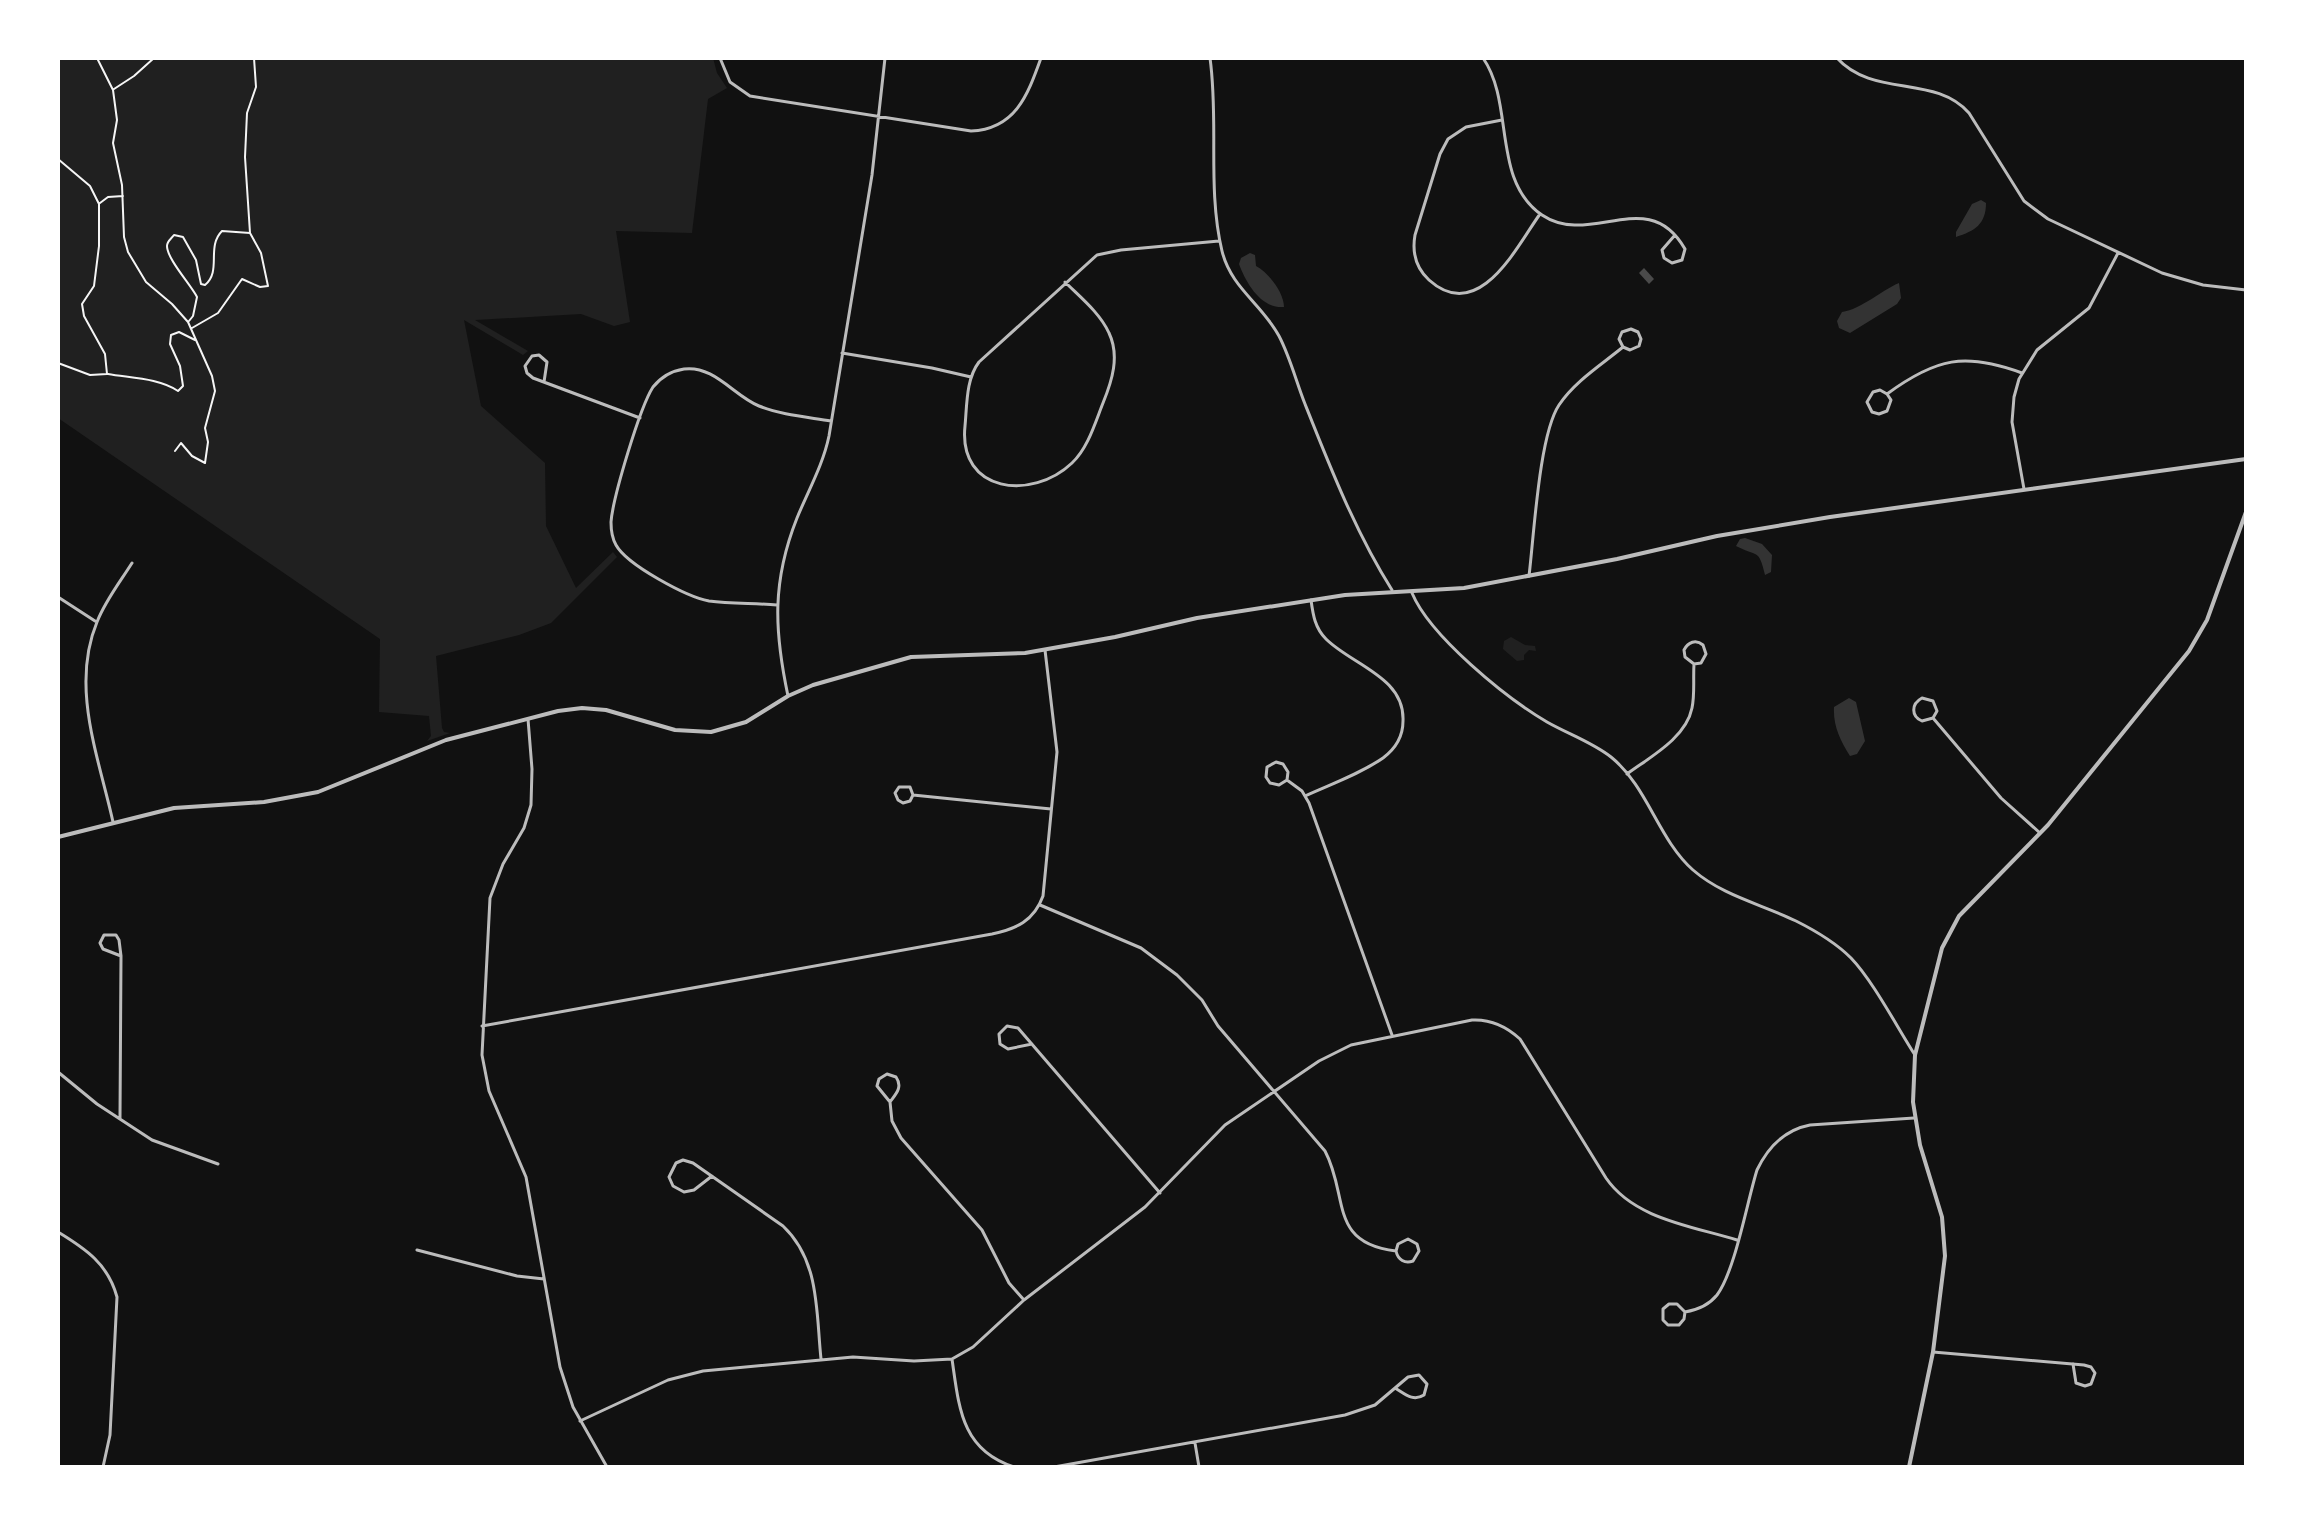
<svg xmlns="http://www.w3.org/2000/svg" width="2304" height="1525" font-family="Ubuntu,sans-serif">
  <rect width="100%" height="100%" fill="#111"/>
  <!-- green -->
  <path fill="#202020" d="M58,58H713L717,73L727,88L708,99L692,233L616,231L630,322L614,326L581,314L475,320L528,351L523,355L464,320L481,406L545,463L546,526L576,588L613,552L617,557L551,623L519,635L436,656L442,728L444,732L450,733L427,741L431,736L429,716L379,712L380,639L58,418Z
    M1511,637L1525,645L1535,646L1536,651L1529,650L1524,655V660L1517,661L1503,649L1504,641Z"/>
  <!-- water -->
  <path fill="#333" d="M1981,200L1986,203C1986,224 1975,231 1956,237V232L1972,204Z
    M1250,253L1255,255L1256,266C1269,273 1284,293 1284,307C1261,309 1246,283 1239,264L1241,258Z
    M1899,283L1901,298L1897,304L1850,333L1839,328L1837,321L1842,312C1862,309 1880,291 1899,283Z
    M1745,538L1762,544L1772,555L1771,572L1765,575C1759,548 1757,557 1736,546L1740,539Z
    M1849,698L1856,702L1865,741L1857,754L1850,756C1840,740 1833,726 1834,707Z"/>
  <!-- building -->
  <path fill="#4a4a4a" d="M1644,268L1654,279L1649,284L1639,273Z"/>
  <g fill="none" stroke-linecap="round" stroke-linejoin="round">
    <!-- path -->
    <path stroke="#f5f5f5" stroke-width="2" d="M97,58L113,90L117,120L113,143L122,185L124,237L128,252L146,282L172,304L188,322L212,376L215,391L205,428L208,442L205,463L192,456L181,443L175,451
      M114,89L134,76L154,58
      M58,159L90,186L99,204V246L94,286L82,304L84,316L105,354L107,374L90,375L58,363
      M100,203L108,197L123,196
      M189,321L193,316L197,297C191,285 167,259 167,246C167,241 171,239 174,235L183,237L196,260L201,284L205,285C222,271 206,247 222,231L250,233
      M192,328L218,313L242,279L260,287L268,286L261,253L250,233L245,157L247,113L256,87L254,58
      M108,374C130,378 159,378 178,391L183,386L180,366L170,344L171,335L179,332L195,340"/>
    <!-- minor -->
    <path stroke="#bcbcbc" stroke-width="3" d="M720,58L730,82L750,96L971,131C1016,129 1028,94 1041,58
      M1210,58C1219,122 1207,188 1222,251C1231,288 1262,304 1279,336C1290,357 1296,381 1305,404C1330,467 1356,533 1392,590
      M1483,58C1515,104 1491,180 1542,215C1591,248 1648,184 1685,249L1682,260L1672,263L1664,258L1662,250L1675,235
      M1837,58C1873,98 1935,74 1969,113L2024,201L2048,219L2162,273L2203,285L2246,290
      M1502,120L1466,127L1448,139L1440,154L1415,235C1412,252 1416,268 1429,280C1479,325 1517,246 1540,214
      M1065,282C1080,297 1100,313 1109,333C1120,356 1112,381 1103,403C1095,423 1088,448 1072,463C1032,501 958,493 965,426C967,405 966,379 979,362L1097,255L1121,250L1219,241
      M842,353L932,368L971,377
      M544,382L547,362L539,355L532,356L525,366L527,373L533,378L640,418
      M1887,394L1891,400L1887,411L1879,414L1872,412L1867,402L1873,392L1880,390L1887,394C1936,358 1965,352 2022,373
      M2024,489L2012,422L2014,397L2019,379L2037,350L2089,308L2118,253
      M1529,576C1534,536 1539,435 1559,405C1574,382 1601,365 1623,347L1619,339L1622,332L1631,329L1638,332L1641,339L1639,346L1630,350L1623,347
      M1412,593C1430,636 1506,698 1547,722C1568,734 1592,742 1611,757C1648,787 1658,839 1693,870C1723,896 1761,904 1796,921C1816,931 1836,943 1851,958C1873,981 1897,1027 1915,1055
      M58,597L95,621
      M777,605C754,603 731,604 709,601C687,597 627,565 616,545C612,538 611,529 611,522C613,497 640,407 653,387C661,377 671,371 684,369C714,365 734,396 759,406C781,415 807,417 831,421
      M788,696C774,630 772,581 797,518C808,491 823,465 829,436L872,175L885,58
      M1933,718L1937,711L1933,701L1922,698C1911,704 1911,716 1922,721L1933,718L2001,798L2040,833
      M528,719L532,769L531,805L524,828L503,864L490,898L482,1055L489,1091L526,1177L560,1367L573,1407L607,1467
      M1627,774C1650,757 1686,738 1692,708C1695,694 1693,679 1694,664L1701,663L1706,654L1703,645C1696,639 1688,642 1684,650L1685,657L1694,664
      M1287,780L1288,772L1283,764L1276,762L1267,767L1266,777L1270,783L1279,785L1287,780L1302,791L1309,803L1392,1035
      M913,795L910,801L903,803L898,800L895,793L899,787H910L913,795L1051,809
      M1305,796C1331,784 1360,774 1383,758C1395,749 1403,736 1403,721C1405,677 1352,665 1326,639C1315,628 1313,615 1311,600
      M113,822C99,758 70,687 97,622C105,601 120,582 132,563
      M1040,905L1141,948L1177,975L1202,1000L1218,1026L1325,1151C1349,1196 1328,1243 1396,1251C1398,1260 1405,1264 1413,1261L1419,1251L1417,1244L1408,1239L1398,1244L1396,1251
      M482,1026L992,934C1016,929 1034,921 1043,896L1057,752L1045,650
      M1032,1044L1008,1049L1000,1044L999,1034L1007,1026L1018,1028L1160,1193
      M58,1072L97,1104L152,1140L218,1164
      M890,1102C896,1094 903,1087 896,1077L887,1074L879,1079L877,1086L890,1102L892,1121L901,1138L982,1230L1009,1283L1024,1300
      M120,1118L121,956L119,940L116,935H104L100,943L103,949L121,956
      M712,1176L694,1190L684,1192L673,1186L669,1177L676,1163L683,1160L693,1163L783,1226C820,1261 816,1312 821,1359
      M58,1232C86,1249 108,1264 117,1297L110,1435L103,1467
      M417,1250L517,1276L544,1279
      M1685,1312L1684,1319L1679,1325H1668L1663,1320V1309L1669,1304H1677L1685,1312C1697,1310 1709,1305 1717,1295C1735,1271 1747,1202 1757,1170C1768,1147 1784,1130 1810,1125L1914,1118
      M1933,1352L2084,1365L2091,1367L2095,1373L2091,1384L2085,1386L2076,1383L2073,1364
      M952,1359C959,1407 961,1450 1014,1467
      M580,1421L668,1380L703,1371L853,1357L914,1361L952,1359L973,1347L1024,1300L1145,1207L1225,1125L1319,1061L1351,1045L1472,1020C1491,1019 1506,1026 1520,1039L1606,1178C1634,1219 1692,1226 1737,1240
      M1195,1443L1199,1467
      M1054,1467L1345,1415L1375,1405L1408,1377L1419,1375L1427,1384L1424,1395C1413,1402 1405,1394 1395,1388"/>
    <!-- tertiary -->
    <path stroke="#bcbcbc" stroke-width="4" d="M58,837L174,808L264,802L318,792L446,740L558,711L582,708L606,710L675,730L711,732L746,722L788,696L813,685L911,657L1025,653L1115,637L1197,618L1345,595L1464,588L1617,559L1717,536L1830,517L2246,459
      M1909,1467L1933,1352L1945,1256L1942,1217L1920,1145L1913,1102L1915,1055L1942,948L1959,916L2048,825L2189,651L2207,620L2246,512"/>
  </g>
  <!-- border -->
  <rect width="2304" height="1525" fill="none" stroke="#ffffff" stroke-width="120"/>
</svg>
